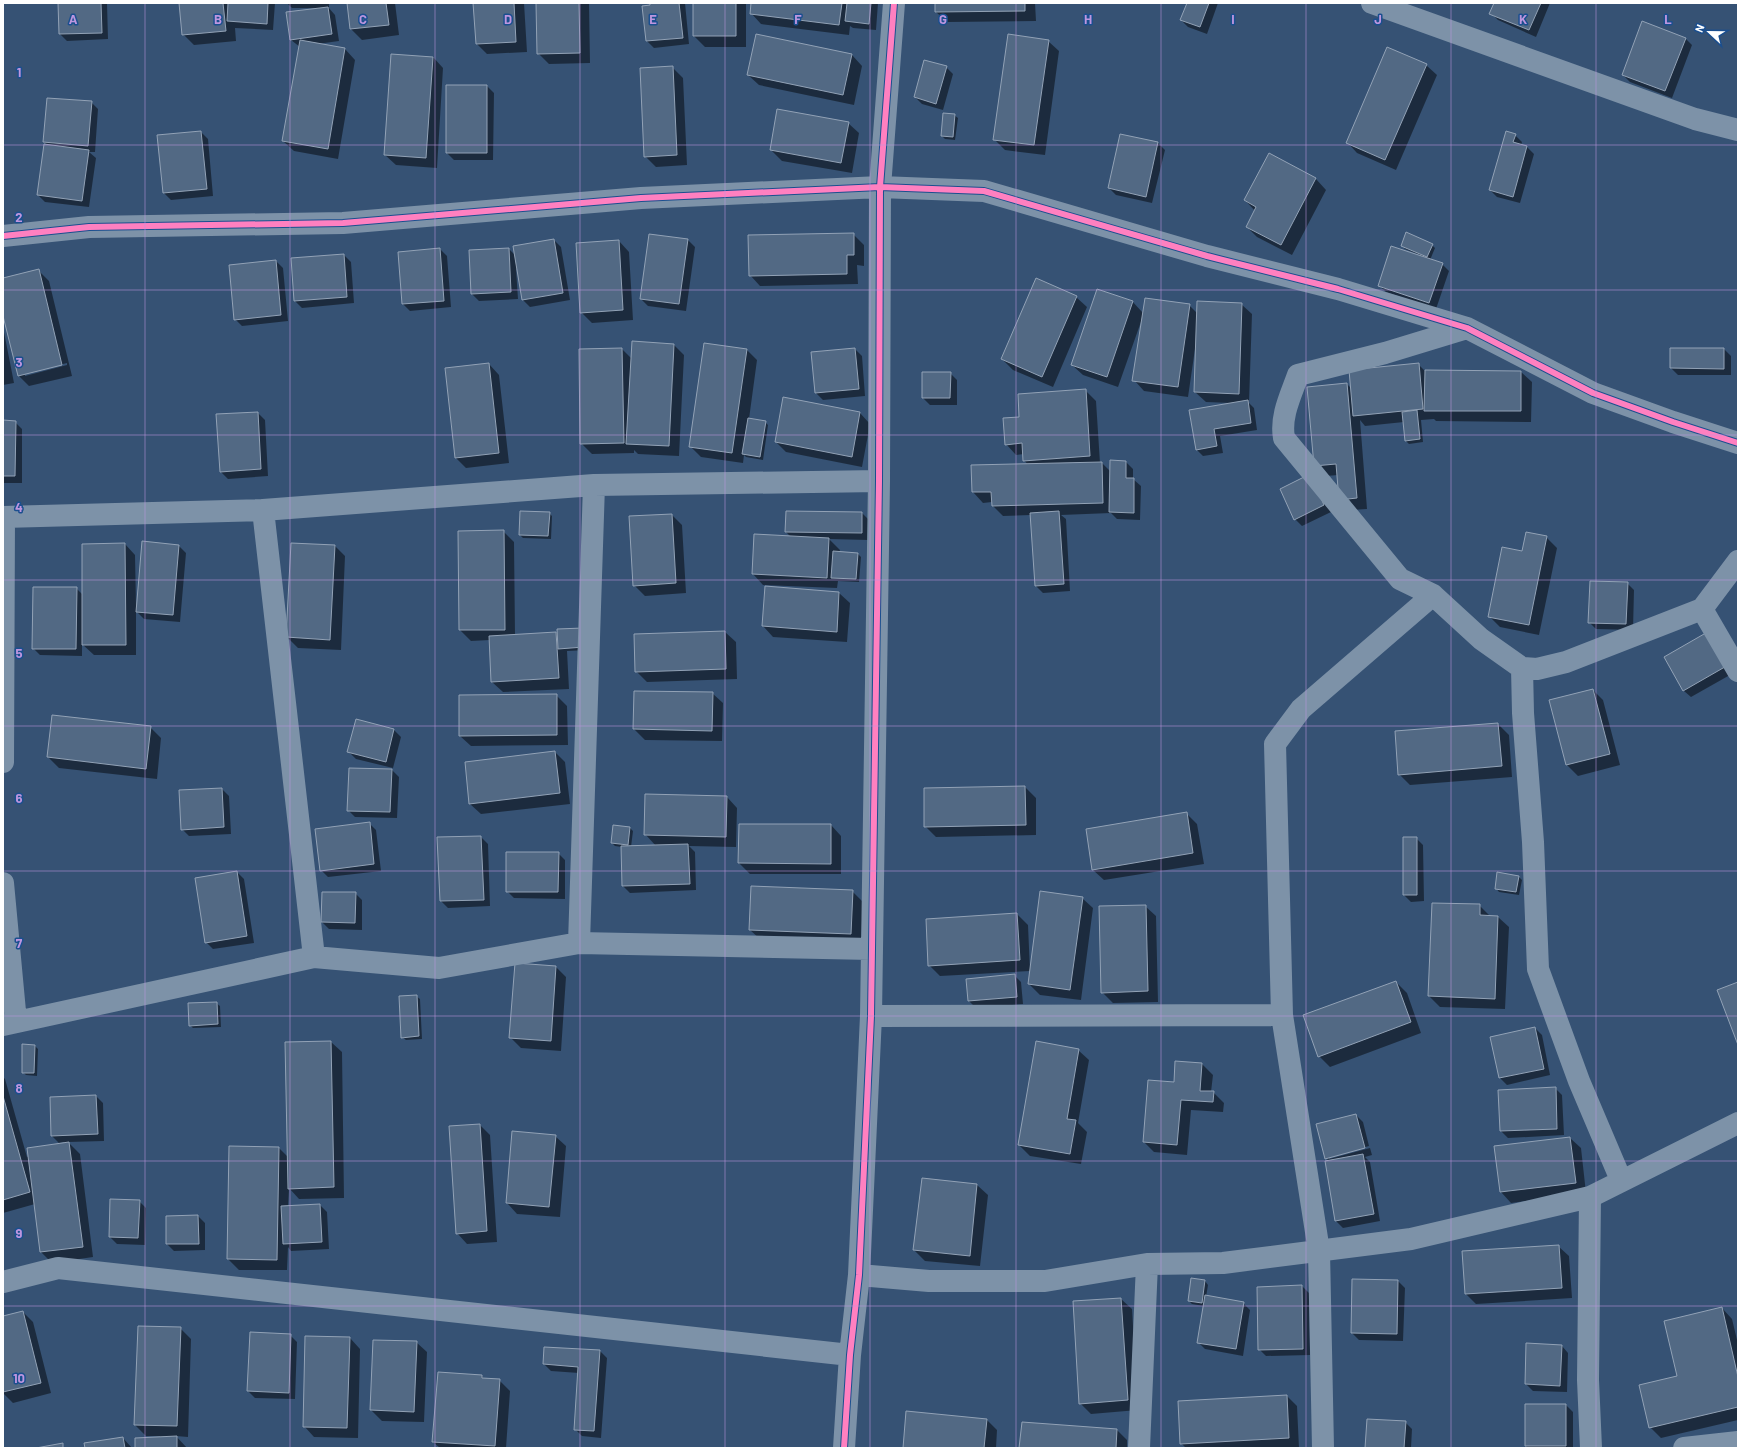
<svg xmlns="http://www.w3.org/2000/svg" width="1741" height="1451" font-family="Barlow,sans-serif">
  <rect width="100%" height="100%" fill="#365274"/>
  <!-- shadow -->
  <path fill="#0007" fill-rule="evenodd" d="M59,3H107L108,39L67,41L60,34Z
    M180,3H275L273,30L235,28L236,41L194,45L183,34Z
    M287,3H329V7H328L335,15L339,41L317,44L345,49L355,60L338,159L294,151L283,141L300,47L291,40L317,9V8H292Z
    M348,3H395L399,35L362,40L351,29Z
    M474,3H524L527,52L487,54L477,44Z
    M537,3H589L590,63L549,64L538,53Z
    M651,3H685L689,44L654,48L647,41Z
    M694,3H746V47H705L694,36Z
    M752,3H878L876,30L853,28L850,26L849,35L761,24L751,13Z
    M936,3H1035L1036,21L947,22L936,12Z
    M1188,3H1218L1207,34L1188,27L1181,20Z
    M1495,3H1550L1536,37L1498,20L1491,13Z
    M1685,38L1692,45L1672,98L1630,82L1623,75Z
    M1048,41L1059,51L1045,155L1005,150L994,139Z
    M852,55L862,66L854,105L759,85L748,75Z
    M433,57L443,68L437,168L396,165L385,155Z
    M1426,65L1437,75L1396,170L1357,153L1347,142Z
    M672,67L683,78L687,165L656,167L645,156Z
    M946,67L953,74L943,110L922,104L915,97Z
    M487,86L494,93L493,160H454L447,153Z
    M91,102L98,109L95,152H89L96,158L89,207L45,202L38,195L48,146L44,142Z
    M954,115L958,118L955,140L945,139L942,136Z
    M848,123L859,133L852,173L782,161L771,150Z
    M201,132L208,139L213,196L171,200L164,193Z
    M1515,135L1522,142L1521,145L1527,147L1534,154L1520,203L1497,197L1490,190Z
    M1158,143L1165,150L1152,203L1116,195L1109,188Z
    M1269,154L1316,179L1326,190L1292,255L1257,237L1247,227L1255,211L1245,200Z
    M853,234L864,245V266L857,265L858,284L760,286L750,275Z
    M554,240L561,247L570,300L530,307L523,300L518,268L516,269L518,299L479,301L472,294L509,249L516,256Z
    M688,240L695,247L686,311L648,306L641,299Z
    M619,241L629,252L633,320L592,323L581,312Z
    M1402,245H1432L1435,248L1430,260L1442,264L1449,271L1436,309L1386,292L1379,285L1419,257L1420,255L1405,249Z
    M440,249L447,256L451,307L410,311L403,304Z
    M344,255L351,262L354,303L302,308L295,301Z
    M276,261L283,268L288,321L242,326L235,319Z
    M38,270L49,281L72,376L29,386L19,376L3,312V279ZM67,363V365L25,376V374Z
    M1076,297L1087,307L1053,387L1013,370L1002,359Z
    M1132,301L1143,313L1189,305L1198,314L1241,304L1252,314L1249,403L1254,408L1257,430L1220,436L1223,453L1203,456L1196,449L1231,403L1206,402L1195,392L1197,349H1195L1188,397L1144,391L1134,380L1143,316L1118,387L1083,375L1072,365Z
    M3,327L14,383L3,385Z
    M674,345L684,355L679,456L638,454L634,450V453L592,454L581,443L622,349L632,359Z
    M855,349L862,356L865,396L823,400L816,393L812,353Z
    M1724,349L1731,356V375H1678L1671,368Z
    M747,350L757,360L749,419L765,422L768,425L763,460L746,457L744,455L743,463L701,457L690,446Z
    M489,364L499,375L509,463L466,468L456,458Z
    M1418,364L1425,371L1521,372L1532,382L1531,422L1436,421L1434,419L1421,420L1423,442L1409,444L1406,441L1404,422L1365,426L1360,420L1367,509L1351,510L1338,475L1326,476L1315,465L1347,384L1352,389Z
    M950,373L957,380V405H930L923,398Z
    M1085,390L1096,401L1100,463H1102L1111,472L1126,462L1133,469V479L1141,486L1140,520L1117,519L1111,513L1061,515L1066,519L1070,591L1043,593L1036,586L1031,515L1003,516L993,506L992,502L983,503L973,492L1028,465L1024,460V454L1016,455L1006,444L1020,418Z
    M258,413L265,420L268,476L228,479L221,472Z
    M860,413L870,424L862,467L786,452L776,442Z
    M3,421L15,422L22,429V483H3Z
    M1316,482L1331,512L1302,526L1295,519Z
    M549,513L552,516L551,539L523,538L520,535Z
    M862,513L869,520L868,540L829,539L840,550L839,553L858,554L861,557L859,582L838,581L837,588L763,585L753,574L755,535L791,537L786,532Z
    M672,515L682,525L686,593L645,596L634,585Z
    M503,531L514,542L515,635L556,633L587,650L567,651L569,689L503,692L492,682L490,640L471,641L460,630Z
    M1546,537L1557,548L1539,635L1500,627L1489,616L1523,552Z
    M125,544L135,555L136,605H137L179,546L186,553L180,622L144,619L136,611V655H94L82,644V656L40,655L33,648L76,588L83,595Z
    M335,546L345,556L341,650L298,648L287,637Z
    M1627,583L1634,590L1633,630L1596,629L1589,622Z
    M765,588L839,593L850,603L847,642L773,637L763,626Z
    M1711,631L1737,671L1691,697L1684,691L1665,657Z
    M725,632L736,642L737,679L647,682L636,671Z
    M1593,690L1603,700L1620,765L1578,776L1567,765L1551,701Z
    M635,692L712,693L723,703L722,741L645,740L634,729Z
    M556,695L567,706L568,745L471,746L460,736Z
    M356,720L394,730L401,737L393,768L356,759L349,752Z
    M1498,724L1509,735L1512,777L1410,785L1399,774Z
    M150,727L161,738L157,779L59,768L48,757Z
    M555,752L565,762L570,804L481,814L470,804Z
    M392,770L399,777L397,818L355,817L348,810Z
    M1025,787L1036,798V835L936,837L925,826V789Z
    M222,789L229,796L231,834L189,836L182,829Z
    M727,797L737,808L736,847L689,846L695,852L696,890L630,893L623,886L622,847L615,846L612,843L630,828L633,831L631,847L656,846L645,834Z
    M1186,813L1197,824L1204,864L1104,880L1093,870Z
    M369,823L376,830L381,871L328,877L321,870Z
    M831,825L841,836V874H750L739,863Z
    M481,837L488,844L490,906L448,908L441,901Z
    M1416,838L1423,845L1424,901L1411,902L1404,895Z
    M558,853L565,860V899L514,898L507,891Z
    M237,872L244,879L254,943L213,949L206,942Z
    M1519,877L1522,880L1519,895L1499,892L1496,888Z
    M852,891L863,902L861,944L761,940L750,930Z
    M355,893L362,900V930L329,929L322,922Z
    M1082,898L1093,908L1081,1000L1040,995L1029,984Z
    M1479,905L1490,916L1498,917L1509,927L1505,1009L1440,1007L1429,996Z
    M1145,906L1156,916L1158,1002L1113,1003L1102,992Z
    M1017,914L1028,925L1030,971L940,976L929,965Z
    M556,967L566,977L561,1051L521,1048L510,1037Z
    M1014,975L1021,982L1023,1004L976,1008L969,1001L967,980Z
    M1396,982L1407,993L1421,1033L1330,1067L1319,1056Z
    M416,996L420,999L422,1039L406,1040L402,1037Z
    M216,1003L220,1006L221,1027L193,1028L190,1025Z
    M1535,1028L1542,1035L1550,1075L1507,1085L1500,1078L1491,1038Z
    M331,1042L342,1052L344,1198L299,1199L289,1188L288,1207L320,1205L327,1212L329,1249L291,1251L288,1247L287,1270H239L228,1259L279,1148L288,1157Z
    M35,1046L38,1049L37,1076L26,1075L23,1072Z
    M1078,1050L1089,1060L1078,1123L1087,1132L1081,1164L1030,1156L1019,1145Z
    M1176,1062L1202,1064L1213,1075L1211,1092H1213L1224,1103L1223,1112L1191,1110L1187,1155L1154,1152L1144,1142L1175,1083Z
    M3,1077L5,1079L27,1157L64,1144V1142L59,1143L52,1136L96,1096L103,1103L104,1141L68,1142L80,1154L93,1257L52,1263L41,1252L35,1204L3,1213Z
    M1555,1088L1562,1095L1564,1135L1508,1138L1501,1131Z
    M1356,1115L1363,1122L1369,1146L1329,1157V1159L1370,1148L1372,1155L1365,1157L1370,1162L1380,1221L1343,1228L1336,1221L1329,1161L1326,1158Z
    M480,1125L490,1135L497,1242L467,1244L457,1233Z
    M555,1136L566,1146L560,1217L517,1214L507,1203Z
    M1570,1138L1581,1148L1586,1193L1511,1203L1501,1192L1495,1147Z
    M922,1179L977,1185L988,1195L980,1266L925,1261L914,1250Z
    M139,1201L146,1208L145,1245L117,1244L110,1237Z
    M198,1216L205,1223V1250L174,1251L167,1244V1217Z
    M1558,1246L1569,1256L1572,1298L1476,1304L1466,1294Z
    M1205,1281L1208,1285L1206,1297L1243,1303L1250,1310L1243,1356L1205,1349L1198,1342L1204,1306L1192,1304L1189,1301Z
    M1398,1281L1405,1288L1403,1341L1359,1340L1352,1333Z
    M1302,1286L1309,1293L1310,1355L1266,1356L1259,1349Z
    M1121,1299L1132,1309L1138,1410L1091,1414L1080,1403Z
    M1722,1308L1732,1319L1738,1344V1420L1661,1438L1650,1427L1679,1377Z
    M23,1312L33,1322L51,1393L13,1403L3,1393V1317Z
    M180,1328L191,1339L188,1437L176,1436L187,1448H136L160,1438V1436H146L135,1425Z
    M290,1335L297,1342L295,1399L255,1398L248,1391Z
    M350,1338L360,1349L358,1438L314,1437L304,1426Z
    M374,1341L416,1342L427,1352L424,1422L382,1421L371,1410Z
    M1562,1346L1568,1353L1567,1392L1533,1391L1526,1384Z
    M600,1351L607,1358L601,1438L582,1436L575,1429L579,1373L551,1371L544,1364Z
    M482,1376L484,1379L499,1380L510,1391L506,1448H440L433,1442Z
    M1287,1396L1297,1406L1299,1448H1186L1181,1443Z
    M1526,1405H1566L1573,1412V1448H1528L1526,1446Z
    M987,1420L997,1430L996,1448H904Z
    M1405,1422L1412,1429L1411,1448H1366Z
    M1117,1430L1127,1440V1448H1020Z
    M123,1438L132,1448H86Z"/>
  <!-- building -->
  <path fill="#526984" stroke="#92a2b6" d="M58,3H101L102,33L59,34Z
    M179,3H223L226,31L182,35Z
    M228,3H268L267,24L227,21Z
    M347,3H386L389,25L350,29Z
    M473,3H514L516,42L476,44Z
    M536,3H579L580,53L537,54Z
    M650,3H679L683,38L646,41L642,6L650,5Z
    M693,3H736V36H693Z
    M751,3H842L839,25L750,14Z
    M847,3H871L869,24L845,21Z
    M935,3H1025V11L935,12Z
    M1187,3H1209L1200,27L1180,20Z
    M1494,3H1541L1529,30L1489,14Z
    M328,7L332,34L290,40L286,12Z
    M1642,21L1686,38L1665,91L1622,75Z
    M756,34L852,54L843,95L747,75Z
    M1008,34L1049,40L1034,145L993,140Z
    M300,40L345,48L328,149L282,141Z
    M1387,47L1427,64L1385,160L1346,143Z
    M391,54L433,57L426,158L384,155Z
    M924,60L947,66L936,104L914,97Z
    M673,66L677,155L644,157L640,68Z
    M446,85H487V153H446Z
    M47,98L92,101L88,146L43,142Z
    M777,109L849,122L841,163L770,150Z
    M943,113L955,114L953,137L941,136Z
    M201,131L207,189L163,193L157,135Z
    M1506,131L1516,134L1513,142L1527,146L1513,197L1489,190Z
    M1120,134L1158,142L1146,197L1108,188Z
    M44,144L89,150L82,201L37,195Z
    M1269,153L1316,178L1281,245L1246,227L1256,207L1244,200Z
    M1406,232L1433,244L1427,257L1401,246Z
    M854,233V255H847V274L749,276L748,235Z
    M649,234L688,239L679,304L640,299Z
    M554,239L563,293L522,300L513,246Z
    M619,240L623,310L580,313L576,243Z
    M1391,246L1443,263L1429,303L1378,286Z
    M440,248L444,301L402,304L398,252Z
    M509,248L511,292L471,294L469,250Z
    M344,254L347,297L294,301L291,258Z
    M276,260L281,315L234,320L229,265Z
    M39,269L62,365L18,376L3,316V278Z
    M1036,278L1077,296L1042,377L1001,359Z
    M1097,289L1133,301L1107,377L1071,365Z
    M1145,298L1190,304L1178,387L1132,381Z
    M1197,301L1242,303L1239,394L1194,392Z
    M632,341L674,344L669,446L626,444Z
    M704,343L747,349L732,453L689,447Z
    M622,348L624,443L580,444L579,349Z
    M855,348L859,389L815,393L811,352Z
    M1670,348H1724V369L1670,368Z
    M489,363L499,453L455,458L445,368Z
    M1419,363L1423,409L1353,416L1349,370Z
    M1425,370L1521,371V411H1424Z
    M922,372H951L950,398H922Z
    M1347,383L1357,498L1339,500L1336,464L1314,466L1307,387Z
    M1086,389L1090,456L1023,461L1022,443L1005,445L1003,418L1019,417L1018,394Z
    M783,397L860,412L852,457L775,442Z
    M1248,400L1251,423L1214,429L1217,446L1196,450L1189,410Z
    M1417,410L1420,439L1405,441L1402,412Z
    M258,412L261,469L220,472L216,414Z
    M748,418L766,421L760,457L742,454Z
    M3,420L16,421L15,476H3Z
    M1110,460L1126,461V478H1134V513L1109,512Z
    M1102,462L1103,503L992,506L991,492H972L971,465Z
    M1310,474L1324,505L1294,520L1280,489Z
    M520,511L550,512L548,536L519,535Z
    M786,511L862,512V533L785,532Z
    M1059,511L1064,584L1035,586L1030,513Z
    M672,514L676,583L633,586L629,516Z
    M504,530L505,630H459L458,531Z
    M1526,532L1547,536L1529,625L1488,617L1502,547L1522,551Z
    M754,534L829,538L827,578L752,574Z
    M142,541L179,545L173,615L136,612Z
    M125,543L126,645H82V544Z
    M291,543L335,545L330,640L286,637Z
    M833,551L858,553L856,579L831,578Z
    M1590,581L1628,582L1626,624L1588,623Z
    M765,586L839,592L837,632L762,626Z
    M33,587H77L76,649H32Z
    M583,628L584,647L558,649L557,629Z
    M1711,630L1730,664L1683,691L1664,657Z
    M725,631L726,669L635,672L634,634Z
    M556,632L559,678L491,682L489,636Z
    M1593,689L1610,754L1566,765L1549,700Z
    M634,691L713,692L712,731L633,729Z
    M557,694V735L459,736V695Z
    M52,715L151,726L146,769L47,757Z
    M356,719L394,729L386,762L347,752Z
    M1498,723L1502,766L1398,775L1395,731Z
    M555,751L560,793L469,804L465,762Z
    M349,768L392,769L390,812L347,811Z
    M1025,786L1026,825L924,827V788Z
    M222,788L224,827L181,830L179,790Z
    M645,794L727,796L726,837L644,835Z
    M1187,812L1193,853L1092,870L1086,829Z
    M370,822L374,864L320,871L315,829Z
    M739,824H831V864L738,863Z
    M613,825L630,827L628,845L611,843Z
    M481,836L484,900L440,901L437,837Z
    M1403,837H1417V895H1403Z
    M688,844L690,884L622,886L621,846Z
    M506,852H559L558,892H506Z
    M237,871L247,936L205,943L195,878Z
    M1497,872L1519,876L1516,892L1495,889Z
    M751,886L853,890L851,934L749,930Z
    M1040,891L1083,897L1070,990L1028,984Z
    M322,892H356L355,923L321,922Z
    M1432,903L1480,904V915L1498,916L1495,999L1428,996Z
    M1146,905L1148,991L1101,993L1099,906Z
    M1017,913L1020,960L928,966L926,919Z
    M515,963L556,966L551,1041L509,1038Z
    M1015,974L1017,997L968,1001L966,979Z
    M1396,981L1411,1022L1318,1057L1303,1015Z
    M1738,982V1045L1717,990Z
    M417,995L419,1036L401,1038L399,996Z
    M217,1002L218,1024L189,1026L188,1003Z
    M1535,1027L1544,1069L1499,1078L1490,1037Z
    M331,1041L334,1187L288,1189L285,1042Z
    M1036,1041L1079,1049L1067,1119L1076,1120L1070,1154L1018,1145Z
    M22,1044L35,1045L34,1073H22Z
    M1175,1061L1202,1063L1200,1091H1214L1213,1102L1181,1100L1177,1145L1143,1142L1148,1080L1174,1082Z
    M1556,1087L1557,1129L1500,1131L1498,1090Z
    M96,1095L98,1134L51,1136L50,1097Z
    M3,1096L30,1192L3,1200Z
    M1356,1114L1365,1148L1325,1159L1316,1124Z
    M480,1124L487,1231L456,1234L449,1126Z
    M512,1131L556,1135L549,1207L506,1203Z
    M1570,1137L1576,1183L1500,1192L1494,1146Z
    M69,1142L83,1247L40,1252L27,1148Z
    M229,1146L279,1147L277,1260L227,1259Z
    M1363,1154L1374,1214L1335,1221L1325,1161Z
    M922,1178L977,1184L970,1256L913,1250Z
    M110,1199L140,1200L138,1238L109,1237Z
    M320,1204L322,1242L283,1244L281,1206Z
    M198,1215L199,1244H166V1216Z
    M1559,1245L1562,1288L1465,1294L1462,1251Z
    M1191,1278L1205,1280L1202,1303L1188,1301Z
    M1352,1279L1398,1280L1397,1334L1351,1333Z
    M1302,1285L1303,1349L1258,1350L1257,1287Z
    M1205,1295L1244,1302L1236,1349L1197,1343Z
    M1121,1298L1128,1400L1079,1404L1073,1301Z
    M1722,1307L1738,1377V1407L1649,1428L1639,1385L1677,1376L1664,1321Z
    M23,1311L41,1383L3,1392V1316Z
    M138,1326L181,1327L177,1426L134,1425Z
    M250,1332L291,1334L289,1393L247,1391Z
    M305,1336L350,1337L347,1428L303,1427Z
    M373,1340L417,1341L414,1412L370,1410Z
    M1526,1343L1562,1345L1560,1386L1525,1384Z
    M544,1347L600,1350L594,1431L574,1430L578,1367L543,1364Z
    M438,1372L482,1375V1378L500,1379L495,1446L432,1442Z
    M1287,1395L1289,1438L1180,1444L1178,1401Z
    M1525,1404H1566V1446H1525Z
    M906,1411L987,1419L984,1448H903Z
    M1367,1419L1406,1421L1404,1448H1365Z
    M1022,1422L1117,1429L1116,1448H1019Z
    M177,1436V1448H135V1438Z
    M123,1437L125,1448H85L84,1443Z
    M63,1443V1448H36Z"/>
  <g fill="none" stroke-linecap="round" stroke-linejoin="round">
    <!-- minor -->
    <path stroke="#7d92a8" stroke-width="22" d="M1372,3L1695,119L1738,130
      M3,236L89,227L343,223L641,198L880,187L984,191L1207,256L1338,289L1467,328L1593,393L1673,422L1738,443
      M1467,328L1385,353L1298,375C1291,395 1280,416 1284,438L1400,579L1433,595L1481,639L1522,668L1537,669L1566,662L1702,609L1738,561
      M263,510L314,957
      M3,517L263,510L594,485L879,481
      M1702,609L1738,671
      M1522,668L1523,713L1533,842L1538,969L1579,1081L1621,1180
      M3,762L4,517
      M3,883L16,1022
      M579,943L594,485
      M871,1016L1282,1015
      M3,1025L314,957L439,968L579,943L871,949
      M1590,1197L1588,1380L1591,1448
      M859,1275L929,1281H1045L1147,1264L1223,1263L1411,1239L1590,1197L1738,1123
      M3,1282L58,1268L850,1355
      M844,1448L850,1355L859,1275L871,1016L879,481L880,187L894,3
      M1139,1448L1147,1264
      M1323,1448L1319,1251L1282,1015L1275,744L1301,709L1433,595
      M1684,1448L1738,1442"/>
    <!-- cycleway casing -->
    <g stroke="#1b4f8f" stroke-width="8">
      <path id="cycleway" d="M3,236L89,227L343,223L641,198L880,187L984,191L1207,256L1338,289L1467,328L1593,393L1673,422L1738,443
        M844,1448L850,1355L859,1275L871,1016L879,481L880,187L894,3"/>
    </g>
    <!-- cycleway -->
    <use href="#cycleway" stroke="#ff80c0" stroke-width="6"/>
  </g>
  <!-- grid -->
  <path fill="none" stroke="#bd96df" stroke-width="1" stroke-opacity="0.55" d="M145,3V1448M290,3V1448M435,3V1448M580,3V1448M725,3V1448M870,3V1448M1016,3V1448M1161,3V1448M1306,3V1448M1451,3V1448M1596,3V1448M3,145H1738M3,290H1738M3,435H1738M3,580H1738M3,726H1738M3,871H1738M3,1016H1738M3,1161H1738M3,1306H1738"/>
  <g font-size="13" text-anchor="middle" font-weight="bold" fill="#bd96df" stroke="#1b4f8f" stroke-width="3" stroke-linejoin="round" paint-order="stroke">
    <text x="73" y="24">A</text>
    <text x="218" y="24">B</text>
    <text x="363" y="24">C</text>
    <text x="508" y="24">D</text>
    <text x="653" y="24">E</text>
    <text x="798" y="24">F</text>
    <text x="943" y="24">G</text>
    <text x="1088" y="24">H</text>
    <text x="1233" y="24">I</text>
    <text x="1378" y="24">J</text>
    <text x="1523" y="24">K</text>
    <text x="1668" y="24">L</text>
    <text x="19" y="77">1</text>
    <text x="19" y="222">2</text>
    <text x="19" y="367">3</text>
    <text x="19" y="512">4</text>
    <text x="19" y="658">5</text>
    <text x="19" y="803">6</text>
    <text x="19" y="948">7</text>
    <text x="19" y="1093">8</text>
    <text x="19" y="1238">9</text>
    <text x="19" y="1383">10</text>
  </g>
  <!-- border -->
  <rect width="1741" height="1451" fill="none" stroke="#ffffff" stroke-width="8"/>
  <!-- north arrow -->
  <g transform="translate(1709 32) rotate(292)" stroke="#1b4f8f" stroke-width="3" paint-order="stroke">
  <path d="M0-3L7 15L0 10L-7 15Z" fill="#ffffff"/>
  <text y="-6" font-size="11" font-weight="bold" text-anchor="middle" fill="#ffffff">N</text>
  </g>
</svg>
